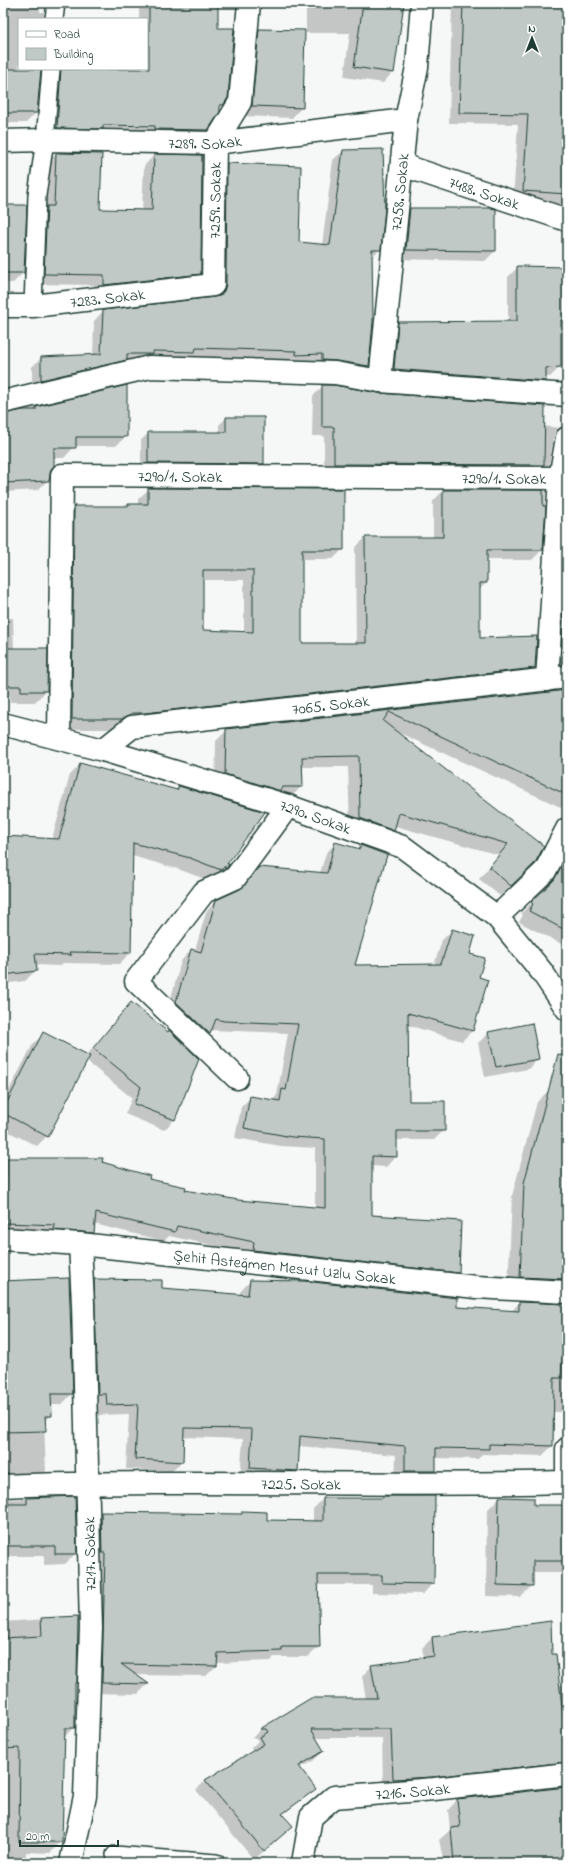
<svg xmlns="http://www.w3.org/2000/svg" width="570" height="1866" font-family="'Indie Flower',sans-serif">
  <rect width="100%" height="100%" fill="#f6f7f7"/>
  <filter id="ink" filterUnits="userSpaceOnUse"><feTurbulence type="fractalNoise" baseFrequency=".025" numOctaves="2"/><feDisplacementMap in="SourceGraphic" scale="8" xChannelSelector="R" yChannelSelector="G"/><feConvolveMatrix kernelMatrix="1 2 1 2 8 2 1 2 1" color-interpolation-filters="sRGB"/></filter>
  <g filter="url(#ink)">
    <!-- shadow -->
    <path fill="#0003" fill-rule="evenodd" d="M3,3H40V12H44V19H19V69H147V19H139V3H217V29L223,105L219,109L207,130L197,140L47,138V71L41,69L36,113L26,123H3V128Z
      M312,3H403L393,72L383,83L344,77L350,33H306V9Z
      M452,3H567V205L513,201L518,124L449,123Z
      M260,30L302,107L292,118L242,116L249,40Z
      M343,151L380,249L371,258L372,322L368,366L358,375L287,364V360L189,357L185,362L32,389V367L41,358L93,356L94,321L103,311L216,298L218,174L228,164L298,243L322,245L333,160Z
      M3,154L4,206L23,273L13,283H4L3,294Z
      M56,154L99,210L142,211L144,166L154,155L200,273L189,284L94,295V285L34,284L46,164Z
      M410,209L495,251L485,261L396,259L400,219Z
      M518,267L565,319L560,324V367L550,377H545V380L535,390L384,379L389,333L399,323L508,322V277Z
      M323,386L544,426L560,428L554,435L549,465L539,475L324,474V436H312L313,396Z
      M126,387V436L116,446H75L64,458H53L48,480L38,490L3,492V415Z
      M226,418L263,463L255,471L141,470V440L149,433H219V425Z
      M567,463V681L550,676Z
      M149,489L343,549L333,559H301V644H356L355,548L365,538H433V501L443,491H546L542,550L532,560H486V583L479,590V639L534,668L524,678L121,723L111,729H62L64,518L75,507H126L128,505H138V499ZM202,580H244V633L202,631Z
      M3,618H13L14,649L46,691L35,702H10V696H3Z
      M567,690V810L395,731L543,846L523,874L500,896L479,879L499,855L395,826L394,830L383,841L350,829L348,767H301L302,786L291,797L215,785L216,741L227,730L547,693Z
      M81,764L176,790L179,787L226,867L215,879L210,881L178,869L132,856L130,953L119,964L63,963L60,966L36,965V970L25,981L3,984V837L52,839L70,775Z
      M336,843L358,849L361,846L354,966L434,965L442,940L452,930L469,954L478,978L487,981L472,1031L462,1041L407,1025L408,1102L444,1130L434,1140H396V1156L386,1167L371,1166V1216L458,1272L447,1282L244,1252L169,1236L164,1241L94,1224L93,1232L83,1243L3,1233V1164L8,1159L101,1163L184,1190L238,1201L315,1208V1148L281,1146L235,1138L241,1107L251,1097L272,1101L277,1095L288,1033L210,1030L199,1044L167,1013L181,961L191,950L195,951L206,912L216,901L238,891L259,868L320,873L326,853Z
      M567,848V947L519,922L523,915L521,913L546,889Z
      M131,1004L167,1032L169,1031L198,1060L174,1120L164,1130L125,1114L132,1098L86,1061L47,1136L37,1146L3,1129V1102L33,1044L44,1034L86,1056Z
      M489,1033L538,1059L528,1069L485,1077L478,1043Z
      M550,1089H567V1293L508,1290L512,1196L537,1102Z
      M95,1280L161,1289L240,1295V1292L250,1281L456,1308L511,1312L519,1303L563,1334H567V1412H553L552,1446L542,1456L482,1454L478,1459L435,1458V1471L425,1481H395L396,1455L299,1446L297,1470L287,1480L240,1478L243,1439L183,1437L182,1461L172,1471L126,1469L129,1414L97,1415V1404H88L85,1290Z
      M3,1282L72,1394L61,1405H51V1416L44,1422L46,1472L35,1483L3,1484Z
      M74,1498L76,1553L65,1564L44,1565V1556H3V1499Z
      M499,1498L533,1499V1506H567V1573H532V1586L520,1597L486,1596L487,1510Z
      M323,1499L433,1583L423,1594L372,1593V1585H318L319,1647L308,1657H274L271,1661L216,1663V1666L206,1676L135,1675L148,1684L138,1694L91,1693V1523L101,1513L240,1515L242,1512L266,1521L313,1522V1509Z
      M77,1617L74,1727L64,1737L61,1842L50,1853L26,1852V1863H3V1622Z
      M550,1622L551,1655L558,1685H567V1776L383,1788L382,1738H315L323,1751L313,1761L299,1768L314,1789L282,1815L292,1826L254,1860L196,1790L205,1781L253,1752L251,1748L258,1741L256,1738H252L261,1729L312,1699H366L362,1676L372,1666L424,1658L422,1648L432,1638Z
      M567,1788V1863H444L439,1840L450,1830L448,1810L457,1800Z"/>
    <!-- building -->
    <path fill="#c0c9c6" stroke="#1f3d34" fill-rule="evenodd" d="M149,3H218V28H234L228,98L223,105H220V112L208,130L155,129V126L103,125V129L57,128L61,69H149Z
      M363,3H404L394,73L354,67Z
      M463,3H567V194L523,191L528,114L459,113Z
      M259,29L305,30L303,108L252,106Z
      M3,69H41L37,113H3Z
      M383,149L385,208L381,250H372L373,322L369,366L337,361L322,360V354L296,355V351L196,348L195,352L153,351V354H127V360L41,380V357L101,354L103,310L214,297L220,296L224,291L226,285L227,163L301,166L299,242L330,245L343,150Z
      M56,153L102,154L100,209L152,210L154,154L202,155L201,274L104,285V275L44,274L47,206H54Z
      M3,205H27L24,273H3Z
      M410,208H491L496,209V251L406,250Z
      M517,266L566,267V320H561V367L546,368V381L394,369L398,322L517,321Z
      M127,385V437H76V448H54V466L51,469L49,481L3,483V414L23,410H36V407Z
      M322,385H334L379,393L545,406L544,465L334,464V427H322Z
      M226,417H264V464L148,463V432H226Z
      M148,488L344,489V550H302V643H366L365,537H443V490H543V506H546L543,550H487V583H480V638L537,636L535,668L145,713H132L122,719H72L74,506H128V504H148ZM203,570H253V632L203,630Z
      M562,636H567V665H560Z
      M3,648H48L47,691H21V686H3Z
      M567,690V795L389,712L383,721L544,846L535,863L511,886L489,867L508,844L399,813L394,831L360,818L359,756L302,757L303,787H283L281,791L225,774L226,729Z
      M80,763L177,790L179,786L265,812L227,864H229L227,868L225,869V866L221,870L190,858L133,843L131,953L69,952L72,955L35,954L37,971L3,975V836L59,839Z
      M335,842L360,849V845L387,855L355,965L441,964L452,929L475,936L470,954L485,958L479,977L488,980L473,1031L408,1013L409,1101H445V1131H397V1157L372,1156V1215L461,1221L459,1273L253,1250L254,1242L177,1226L175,1232L96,1213L94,1233L54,1230L55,1225L6,1223L7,1158H103L102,1162L150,1176L149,1179L186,1187L185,1190L238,1200L325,1208V1139L292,1137L244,1128L250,1096L280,1101L282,1089L286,1090L298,1024L224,1021L216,1019L210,1034L176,1002L191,949L201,952L216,900L240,889L259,867L327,873Z
      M564,861L567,863V931L529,911L533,904L531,902L554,880Z
      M131,1002L168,1032L169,1030L199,1059L175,1120L134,1104L141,1087L93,1048Z
      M532,1023L539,1059L496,1067L488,1032Z
      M43,1032L90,1056L48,1137L3,1113V1110Z
      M558,1054L567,1056V1279L520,1277L524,1183Z
      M69,1278L73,1394H51L52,1416H45L46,1431L3,1432V1281Z
      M94,1279L162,1280V1288L248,1295L250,1280L304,1281L457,1298V1307L519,1311V1302L566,1304L561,1378H554L553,1446L489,1444V1449L436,1448V1471H405V1446L300,1436L298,1471L250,1468L252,1429L184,1428L183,1462L135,1459L138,1404L107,1405L106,1394H98Z
      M75,1496L77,1554H55V1546H3V1504H27V1498Z
      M383,1496H435L434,1584L382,1583V1575H318L320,1647H282V1651L218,1653L217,1666L121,1664L149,1684L102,1683L105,1553H102L101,1512L242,1514V1511L267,1512V1520L323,1521V1498H383Z
      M499,1497L534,1498V1505H567V1561H533V1586L497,1585Z
      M78,1616L77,1683H75V1728H65L62,1842H19L20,1748L3,1749V1638L42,1636L41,1618Z
      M551,1621L552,1654H556L564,1724H567V1762L433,1777L393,1779L391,1729H311L324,1751L299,1766L316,1789L282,1814L293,1826L264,1851L205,1780L264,1744L260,1737L268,1732L266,1729H260L311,1698H377L371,1665L434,1656L432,1637Z
      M567,1787V1863H454L451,1828L460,1827L457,1799Z"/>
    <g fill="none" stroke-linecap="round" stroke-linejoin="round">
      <!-- lane casing -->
      <g stroke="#1f3d34" stroke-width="20">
        <path id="lane" d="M54,19L56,3
          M33,306L37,195L45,140L51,69
          M115,1855L216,1863"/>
      </g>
      <!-- street casing -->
      <g stroke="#1f3d34" stroke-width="25">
        <g id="street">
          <path id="s1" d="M3,141L45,140L215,143L406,120"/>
          <path id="s2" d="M402,165L567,220"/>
          <path id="s3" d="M3,306H33L213,285L215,143L240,102L249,3"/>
          <path id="s4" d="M380,381L406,120L417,67L422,3"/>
          <path d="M3,402L150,367L335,373L380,381L567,395"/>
          <path d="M547,680L560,478L567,438"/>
          <path id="s5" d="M59,738L62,475L560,478"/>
          <path id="s6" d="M103,750L132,727L567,677"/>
          <path d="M497,917L545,871L567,829"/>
          <path d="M237,1078L136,981L204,892L235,878L288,806"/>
          <path id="s7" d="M3,1239L80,1244L476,1287L567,1292"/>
          <path id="s8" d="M3,1486C191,1479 379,1487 567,1482V1449"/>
          <path d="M71,1863L85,1796L91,1628L83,1304L80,1244"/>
          <path id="s9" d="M303,1863L311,1817L334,1797L434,1789L567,1774"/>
        </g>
      </g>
      <!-- secondary casing -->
      <g stroke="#1f3d34" stroke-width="25">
        <g id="secondary">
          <path id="s10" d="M3,724L103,750L288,806L403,847L497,917L542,972L567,1009"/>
        </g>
      </g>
      <!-- lane -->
      <use href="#lane" stroke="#fff" stroke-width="17"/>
      <!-- street -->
      <use href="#street" stroke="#fff" stroke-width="22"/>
      <!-- secondary -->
      <use href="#secondary" stroke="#fff" stroke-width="22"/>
    </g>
  </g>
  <g text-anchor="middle" stroke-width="3" stroke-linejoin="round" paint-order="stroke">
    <!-- street labels -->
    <g font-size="16" fill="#1f3d34" stroke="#fff">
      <text dy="6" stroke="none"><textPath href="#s1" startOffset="202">7289. Sokak</textPath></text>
      <text dy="6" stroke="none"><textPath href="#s4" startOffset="190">7258. Sokak</textPath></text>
      <text dy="6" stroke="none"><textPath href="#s2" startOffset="87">7488. Sokak</textPath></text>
      <text dy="6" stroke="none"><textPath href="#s3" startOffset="296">7259. Sokak</textPath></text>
      <text dy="6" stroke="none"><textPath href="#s3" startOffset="105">7283. Sokak</textPath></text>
      <text dy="6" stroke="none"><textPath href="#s5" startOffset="381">7290/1. Sokak</textPath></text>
      <text dy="6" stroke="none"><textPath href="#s5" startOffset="705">7290/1. Sokak</textPath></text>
      <text dy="6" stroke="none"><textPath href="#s6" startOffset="237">7065. Sokak</textPath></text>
      <text dy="6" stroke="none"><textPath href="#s10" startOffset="326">7290. Sokak</textPath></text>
      <text dy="6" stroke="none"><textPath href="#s7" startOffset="283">Şehit Asteğmen Mesut Uzlu Sokak</textPath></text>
      <text dy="6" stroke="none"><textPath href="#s8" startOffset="298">7225. Sokak</textPath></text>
      <text transform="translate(89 1554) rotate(-91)" y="6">7217. Sokak</text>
      <text dy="6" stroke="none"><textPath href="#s9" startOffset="156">7216. Sokak</textPath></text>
    </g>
  </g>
  <!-- margin -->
  <rect width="570" height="1866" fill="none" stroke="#fff" stroke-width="16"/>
  <rect x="8" y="8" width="554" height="1850" fill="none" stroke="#1f3d34" stroke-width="1.5" filter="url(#ink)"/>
  <!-- legend -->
  <rect x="18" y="18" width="130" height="52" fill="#ffffff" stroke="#a5b1ae"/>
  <rect x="26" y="31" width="20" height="6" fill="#ffffff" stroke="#a5b1ae"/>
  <text x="54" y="38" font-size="12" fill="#1f3d34">Road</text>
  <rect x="26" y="48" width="20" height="12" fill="#c0c9c6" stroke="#a5b1ae"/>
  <text x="54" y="58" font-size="12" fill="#1f3d34">Building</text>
  <!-- north arrow -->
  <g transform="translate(532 38)" stroke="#ffffff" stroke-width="3" paint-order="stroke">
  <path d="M0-3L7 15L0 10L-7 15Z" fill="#1f3d34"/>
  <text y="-6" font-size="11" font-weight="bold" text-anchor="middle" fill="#1f3d34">N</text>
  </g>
  <!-- scale -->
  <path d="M20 1840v6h98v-6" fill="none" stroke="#1f3d34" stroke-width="2"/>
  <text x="26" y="1840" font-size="12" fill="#1f3d34" stroke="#ffffff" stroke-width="3" paint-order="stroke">20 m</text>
</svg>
